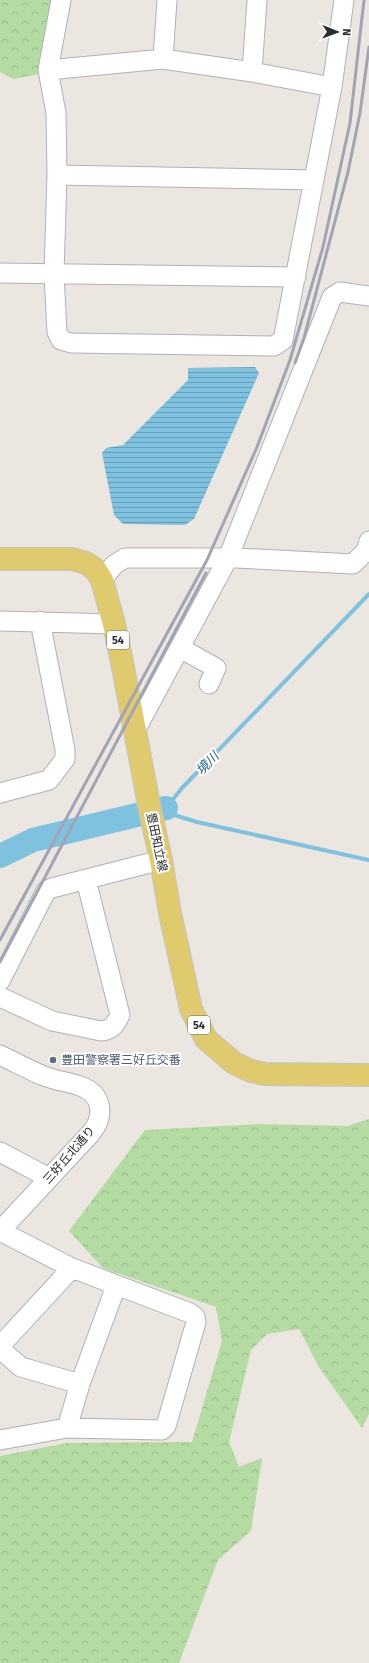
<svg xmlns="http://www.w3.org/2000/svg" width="369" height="1663" font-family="'Fira Sans','Noto Sans JP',sans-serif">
  <defs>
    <pattern id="forest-crowns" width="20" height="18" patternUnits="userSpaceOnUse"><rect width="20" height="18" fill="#b3dba2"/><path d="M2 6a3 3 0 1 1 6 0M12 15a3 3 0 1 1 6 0" fill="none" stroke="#9abc8c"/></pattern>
    <pattern id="water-rules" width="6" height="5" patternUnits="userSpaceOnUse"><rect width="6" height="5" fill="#7ec2e0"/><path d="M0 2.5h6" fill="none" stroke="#679eb6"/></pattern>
  </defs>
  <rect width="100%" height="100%" fill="#ebe6df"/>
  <!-- forest -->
  <path fill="url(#forest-crowns)" d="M0,0H61L50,72L13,79L0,72Z
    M369,1119V1414L362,1428L319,1367L299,1329L267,1334L251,1350L229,1442L239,1467L262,1458L251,1531L218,1560L179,1663H0V1456L67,1443L192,1442L222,1341L216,1307L103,1268L69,1231L145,1130L259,1124L347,1126Z"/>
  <!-- water -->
  <path fill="url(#water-rules)" d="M255,367L259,373L194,519L185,525L123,524L114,515L102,453L106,448L123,445L188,380V368Z"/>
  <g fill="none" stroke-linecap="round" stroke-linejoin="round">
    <!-- stream -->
    <path stroke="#7ec2e0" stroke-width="4" d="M369,594L182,788L166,808L174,815L197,822L369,860"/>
    <!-- river -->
    <path stroke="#7ec2e0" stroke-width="24" d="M0,856L33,840L166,808"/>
    <!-- minor casing -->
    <g stroke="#afb0b9" stroke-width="21">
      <path id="minor" d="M61,0L48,70L56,113L57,175L54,274L57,332L61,340L71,343L274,346L283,340L332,87L344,0
        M163,59L167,0
        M48,70L163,59L252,72L257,0
        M252,72L332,87
        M57,175L314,180
        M0,273L296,277
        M102,580L114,565L125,558H237L353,564L366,551L369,541
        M0,621L114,624
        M180,648L216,668L209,684
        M135,731L228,558L332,297L340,292L369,296
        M0,793L49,780L65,759V750L40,621
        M0,981L46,891L52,888L161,860
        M0,997L52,1021L101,1031C112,1030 115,1025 120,1015L86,880
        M0,1055C15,1062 29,1070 44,1076C56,1081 69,1082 80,1086C103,1094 105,1116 91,1133L0,1231
        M0,1152L49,1178
        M0,1231L72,1268L190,1313L195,1317L196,1322L166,1426L162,1430L67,1428L0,1440
        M0,1346L72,1268
        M0,1349L21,1367L80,1384
        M67,1428L80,1384L116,1286"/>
    </g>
    <!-- major casing -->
    <g stroke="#c4c4c4" stroke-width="24">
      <path id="major" d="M0,559H72L86,563L95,569L102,580L114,624L122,662L150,810L161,860L170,913L191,1009L206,1039L234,1063L251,1071L265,1074L369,1075"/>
    </g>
    <!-- minor -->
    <use href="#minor" stroke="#fff" stroke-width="19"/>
    <!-- major -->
    <use href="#major" stroke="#e0ca6e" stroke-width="22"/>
    <!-- rail -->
    <path stroke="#a2a4b3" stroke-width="3" d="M295,363L304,338L348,172L360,113L369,47
      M0,940L207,560L257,447L290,360L323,247L350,123L364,0
      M0,962L206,573"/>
  </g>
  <!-- markers -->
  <circle fill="#5c6f8a" stroke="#fff" stroke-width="1.5" cx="53" cy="1060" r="4"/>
  <g text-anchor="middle" stroke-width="4" stroke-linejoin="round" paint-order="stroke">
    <!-- shield labels -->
    <g fill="#fff" stroke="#6b6b6b" stroke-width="1">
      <rect x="107" y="631" width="22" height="18" rx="3"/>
      <rect x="188" y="1016" width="22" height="18" rx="3"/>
    </g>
    <g font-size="11" font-weight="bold" fill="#2b2b2b">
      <text x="118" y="644">54</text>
      <text x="199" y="1029">54</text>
    </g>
    <!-- street labels -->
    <g font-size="12" fill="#2b2b2b" stroke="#fff">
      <text transform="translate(157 842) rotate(78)" y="4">豊田知立線</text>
      <text transform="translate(69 1155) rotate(-49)" y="4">三好丘北通り</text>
    </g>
    <!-- service labels -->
    <g font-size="12" fill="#4e5e75" stroke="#fff" text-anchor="start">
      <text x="61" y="1064">豊田警察署三好丘交番</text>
    </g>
    <!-- water labels -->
    <g font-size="13" font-style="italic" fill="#1d628c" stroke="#fff">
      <text transform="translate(207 763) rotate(-46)" y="5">境川</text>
    </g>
  </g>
  <!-- north arrow -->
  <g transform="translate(337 32) rotate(91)" stroke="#ffffff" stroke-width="3" paint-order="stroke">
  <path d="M0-3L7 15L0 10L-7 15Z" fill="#2b2b2b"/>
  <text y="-6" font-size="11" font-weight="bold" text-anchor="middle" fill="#2b2b2b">N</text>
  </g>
</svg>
